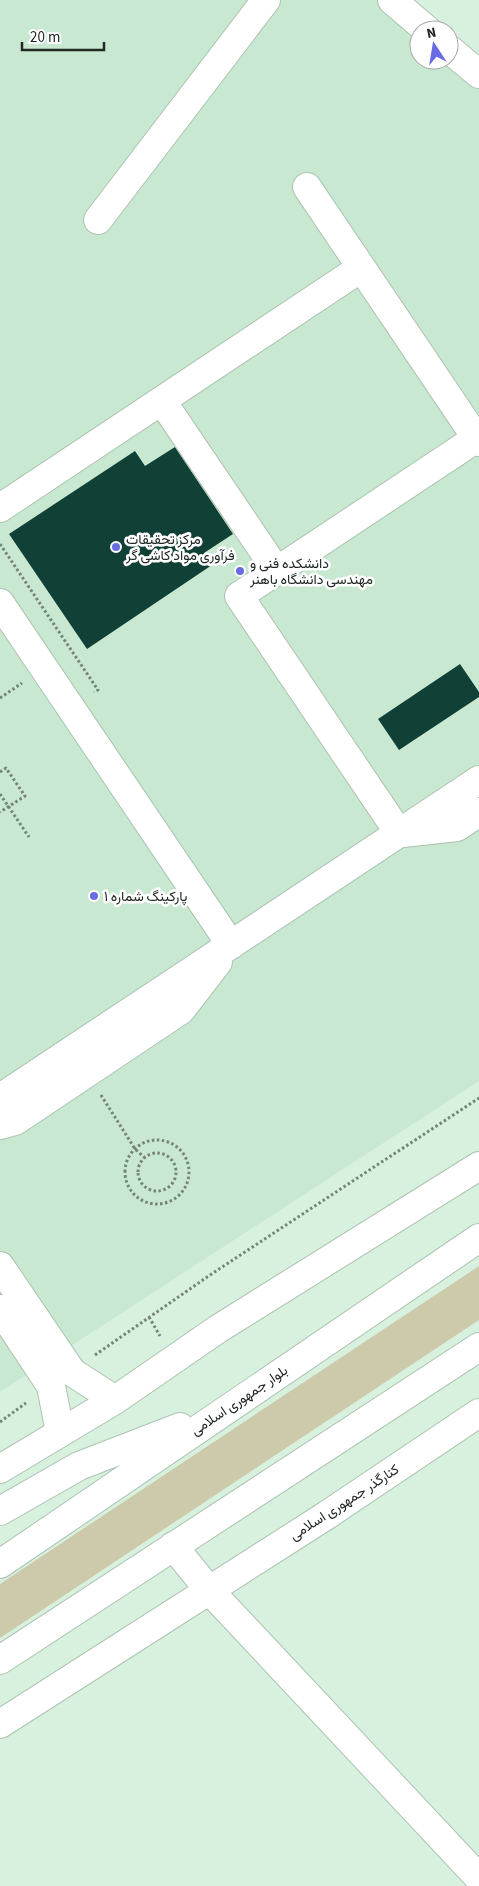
<svg xmlns="http://www.w3.org/2000/svg" width="479" height="1886" font-family="'Source Sans 3',Vazirmatn,sans-serif">
  <rect width="100%" height="100%" fill="#d8f0de"/>
  <!-- built -->
  <path fill="#c9e8d1" d="M0,0H414L449,30H419V60H449V30L479,56V1081L0,1392Z"/>
  <!-- green -->
  <path fill="#cdcaab" d="M479,1266V1320L0,1638V1584Z"/>
  <!-- building -->
  <path fill="#114037" d="M175,447L233,534L204,553L212,565L87,649L9,534L135,451L145,466Z
    M460,664L479,692V697L399,750L378,719Z"/>
  <g fill="none" stroke-linecap="round" stroke-linejoin="round">
    <!-- minor casing -->
    <g stroke="#acc3b1" stroke-width="30">
      <path id="minor" d="M392,0L427,30
        M449,49L479,74
        M307,187L479,442
        M98,220L266,0
        M162,401L277,571
        M0,508L361,268
        M0,603L231,945
        M399,833L239,596L477,438
        M403,833L457,827L479,812
        M0,1098L479,780
        M0,1125L15,1121L181,1010L218,962
        M0,1266L72,1372L115,1400
        M0,1309L51,1386L60,1432
        M0,1469L115,1400L218,1329L479,1166
        M209,1590L479,1878
        M0,1724L327,1515L479,1413"/>
    </g>
    <!-- major casing -->
    <g stroke="#acc3b1" stroke-width="30">
      <path id="major" d="M0,1511L79,1466L180,1427
        M173,1546L209,1590
        M0,1564L479,1238
        M0,1660L479,1347"/>
    </g>
    <!-- path -->
    <path stroke="#748478" stroke-width="3" stroke-dasharray="2.5 2.5" stroke-linecap="butt" d="M0,544L98,690L94,692
      M0,698L22,683
      M0,772L6,768L25,796L0,812
      M0,794L29,837
      M101,1095L135,1149L145,1158
      M125 1172a32 32 0 1 1 64 0a32 32 0 1 1-64 0Z
      M138 1172a19 19 0 1 1 38 0a19 19 0 1 1-38 0Z
      M149,1317L160,1336
      M95,1355L210,1275L479,1098
      M0,1422L26,1403"/>
    <!-- minor -->
    <use href="#minor" stroke="#fff" stroke-width="28"/>
    <!-- major -->
    <use href="#major" stroke="#fff" stroke-width="28"/>
  </g>
  <!-- markers -->
  <g fill="#676ce5" stroke="#fff" stroke-width="2">
    <circle cx="116" cy="547" r="5"/>
    <circle cx="240" cy="571" r="5"/>
    <circle cx="94" cy="896" r="5"/>
  </g>
  <g text-anchor="middle" stroke-width="5" stroke-linejoin="round" paint-order="stroke">
    <!-- poi labels -->
    <g font-size="14" fill="#202923" stroke="#fff" text-anchor="start">
      <text x="126" y="544">مرکز تحقیقات<tspan x="126" dy="16">فرآوری مواد کاشی گر</tspan></text>
      <text x="250" y="568">دانشکده فنی و<tspan x="250" dy="16">مهندسی دانشگاه باهنر</tspan></text>
      <text x="104" y="901">پارکینگ شماره ۱</text>
    </g>
    <!-- street labels -->
    <g font-size="14" fill="#202923" stroke="#fff">
      <text transform="translate(239 1400) rotate(-34)" y="5">بلوار جمهوری اسلامی</text>
      <text transform="translate(344 1502) rotate(-33)" y="5">کنارگذر جمهوری اسلامی</text>
    </g>
  </g>
  <!-- north arrow -->
  <g transform="translate(434 45) rotate(348)"><circle r="24" fill="#ffffff" stroke="#a6a9a7"/>
  <path d="M0-4L9 19L0 12L-9 19Z" fill="#676ce5"/>
  <text y="-8" font-size="14" font-weight="bold" text-anchor="middle" fill="#202923">N</text>
  </g>
  <!-- scale -->
  <path d="M22 42v8h82v-8" fill="none" stroke="#202923" stroke-width="2.5"/>
  <text x="30" y="42" font-size="15" fill="#202923" stroke="#ffffff" stroke-width="4" paint-order="stroke">20 m</text>
</svg>
